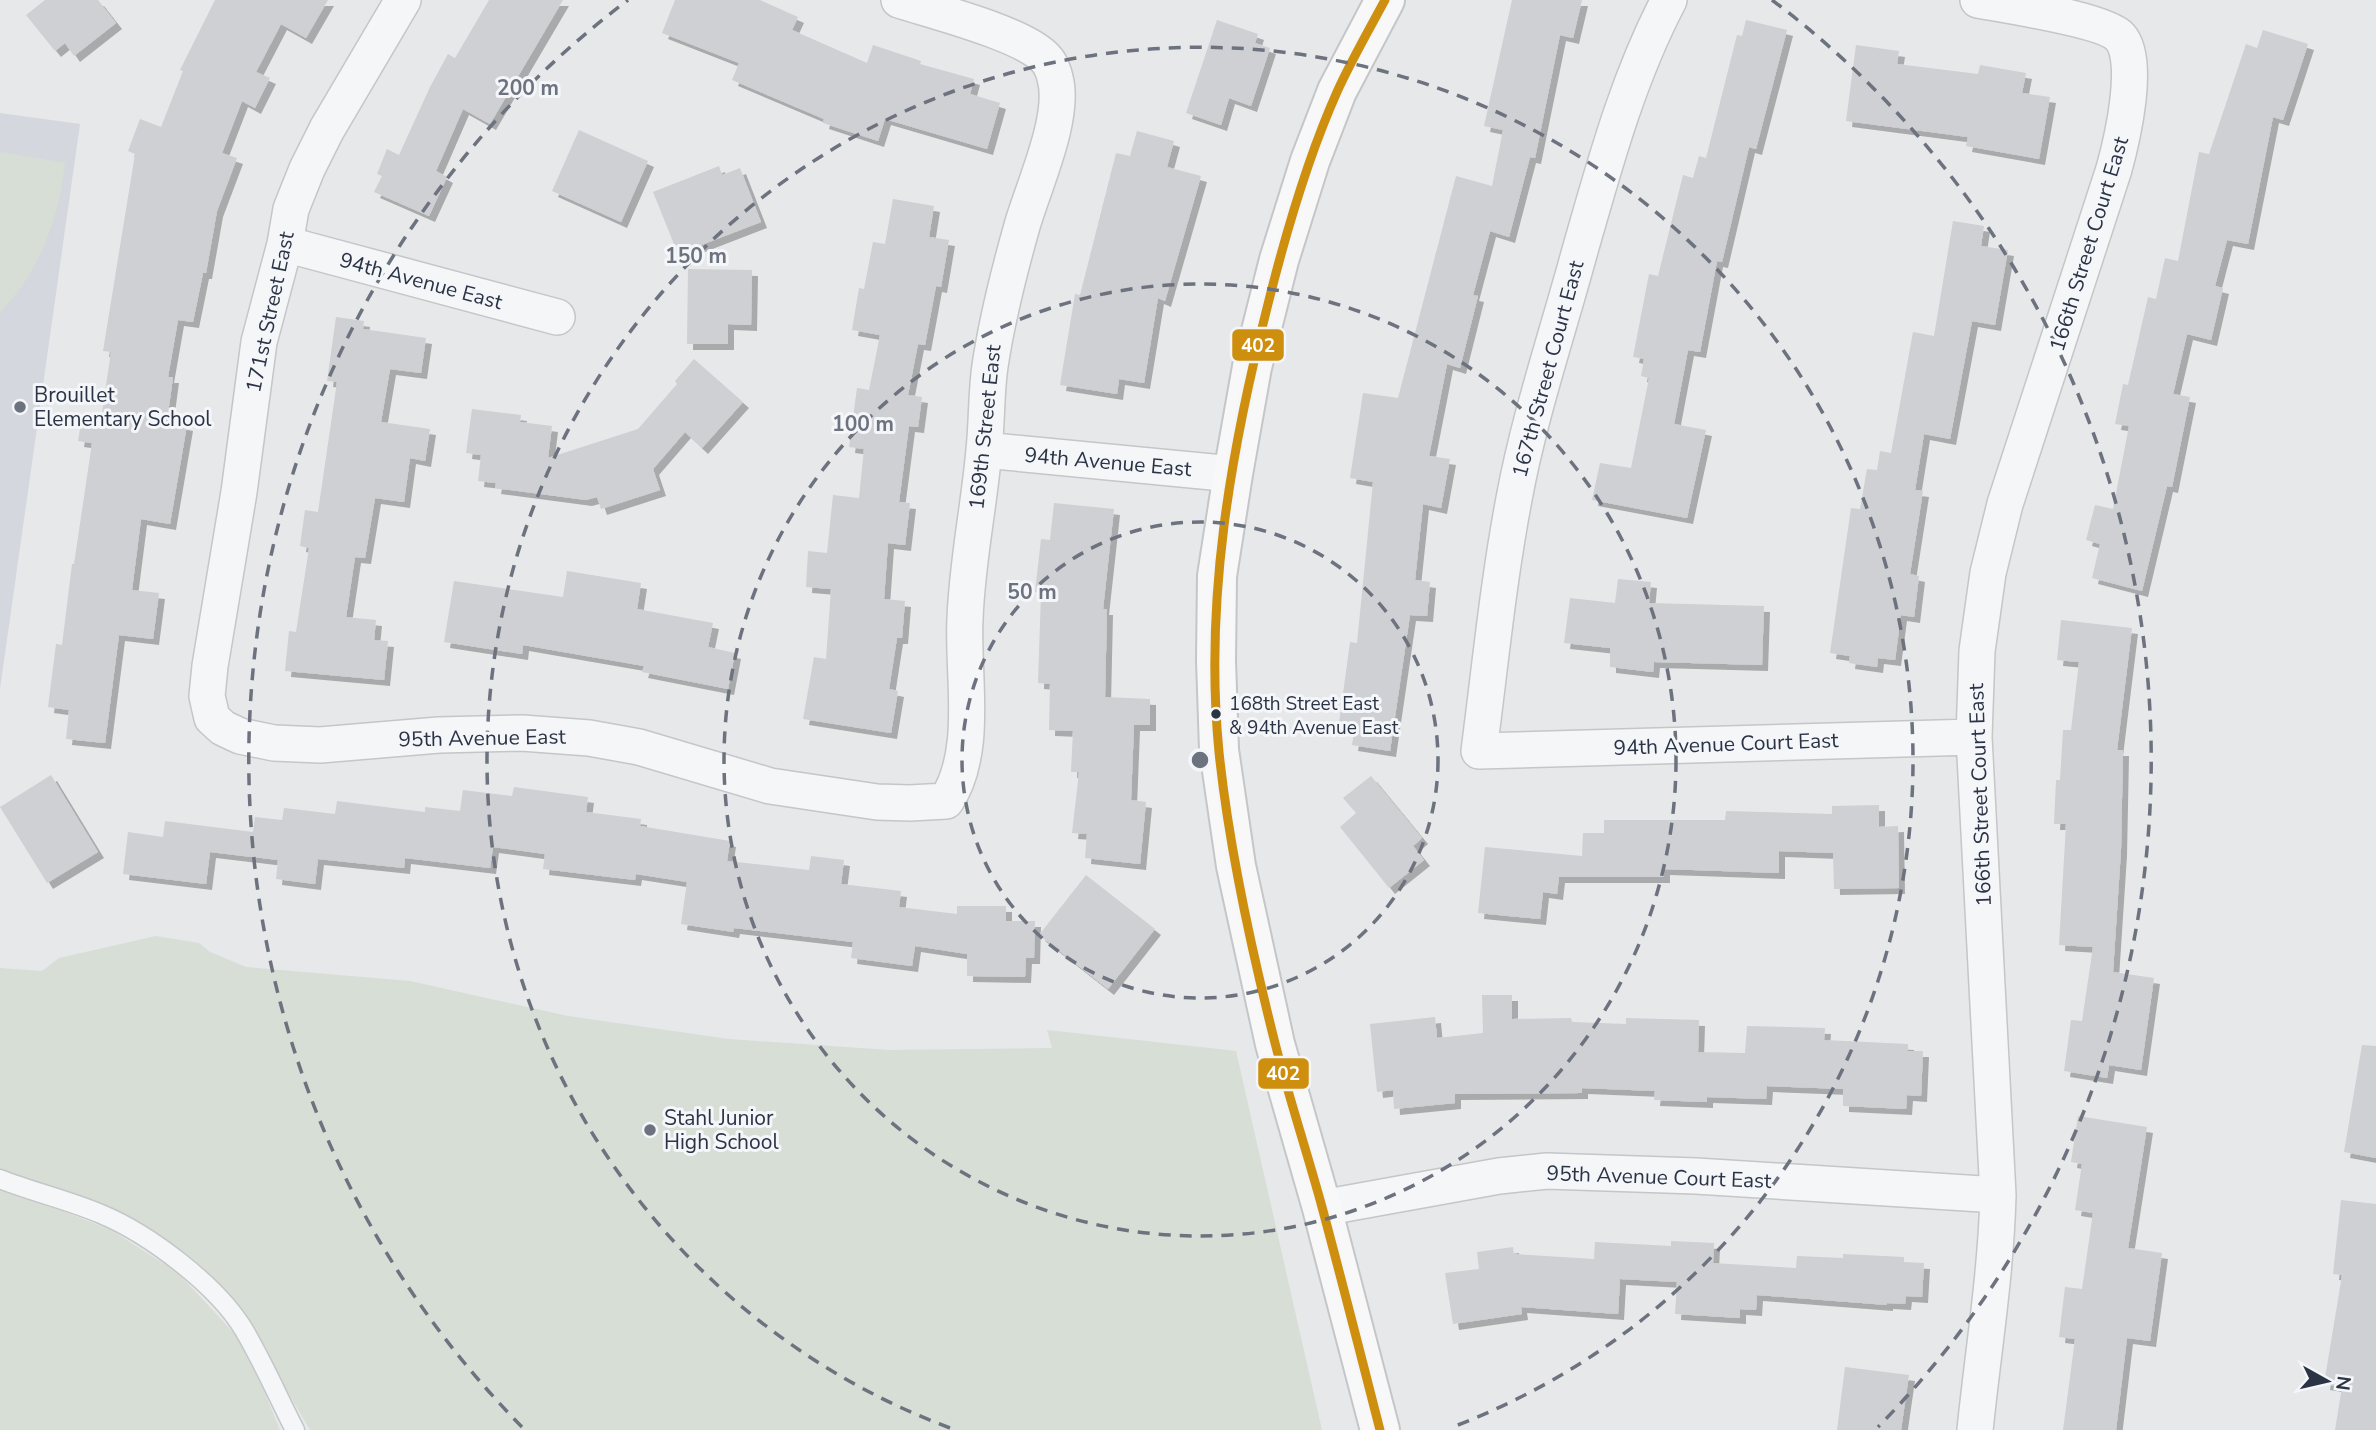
<svg xmlns="http://www.w3.org/2000/svg" width="2376" height="1430" font-family="'Nunito Sans',sans-serif">
  <defs>
    <filter id="shadow"><feDropShadow dx="6" dy="6" stdDeviation="0" flood-color="#0004"/></filter>
  </defs>
  <rect width="100%" height="100%" fill="#e6e8ea"/>
  <!-- built -->
  <path fill="#d4d7dd" d="M0,113L80,124L0,689Z"/>
  <!-- green -->
  <path fill="#d6ded6" d="M0,152L65,163C59,218 40,272 0,312Z
    M156,936L199,943L210,952L246,967L410,981L568,1016L729,1039L890,1050L1052,1048L1047,1030L1236,1051L1322,1430H310L243,1316L153,1237L0,1172V968L42,971L59,958Z
    M0,1186L111,1230L177,1272L235,1334L262,1386L280,1430H0Z"/>
  <!-- building -->
  <path fill="#ced0d3" filter="url(#shadow)" d="M45,0H98L116,23L74,56L65,43L55,51L26,15Z
    M215,0H328L306,38L281,24L256,72L270,78L255,108L242,101L222,153L237,158L217,211L206,273H203L193,322L178,320L168,377H173L167,421L187,425L170,524L141,519L132,590L159,593L153,639L119,635L105,743L66,739L69,710L48,707L56,644L62,645L72,564H74L92,443L78,441L82,417L101,419L111,352L103,351L135,154L128,151L140,119L161,127L183,71L180,70Z
    M489,0H563L490,124L463,109L436,171L447,177L429,216L374,192L382,176L377,174L387,149L399,155L430,87L448,54L455,58Z
    M675,0H760L798,17L792,30L867,63L873,45L921,61L920,64L974,79L970,94L1000,103L987,149L885,119L878,141L823,123L824,119L732,80L739,63L662,33Z
    M1512,0H1582L1573,38L1560,35L1535,158L1530,157L1509,237L1490,231L1473,295L1478,296L1460,368L1447,364L1429,456L1450,459L1441,508L1423,504L1415,580L1430,582L1427,616L1410,615L1390,751L1352,745L1355,725L1339,723L1350,642L1357,643L1373,482L1350,478L1363,393L1398,398L1456,176L1492,186L1503,130L1484,126Z
    M1217,20L1258,34L1255,43L1270,48L1251,106L1229,98L1221,125L1186,113Z
    M1746,20L1787,30L1756,149L1749,147L1722,262L1717,261L1700,352L1688,350L1674,424L1706,430L1687,518L1592,500L1600,463L1631,468L1649,378L1641,376L1644,359L1633,357L1649,274L1658,276L1683,175L1693,178L1699,156L1706,158L1737,35L1742,36Z
    M2263,30L2308,44L2283,120L2273,117L2248,244L2227,240L2215,286L2223,288L2211,340L2187,334L2173,394L2190,397L2172,487L2167,486L2142,591L2092,578L2100,544L2086,540L2095,505L2113,509L2129,426L2115,424L2123,384L2128,385L2148,297L2156,299L2165,258L2178,261L2199,152L2209,154L2246,44L2257,48Z
    M1856,45L1899,51L1897,64L1978,74L1980,65L2026,73L2022,93L2050,97L2039,159L1966,146L1968,137L1846,121Z
    M579,130L648,161L621,222L552,191Z
    M1137,131L1174,141L1167,167L1201,176L1165,301L1158,298L1144,383L1119,379L1117,394L1060,385L1075,294L1080,295L1116,153L1130,156Z
    M719,166L722,175L740,168L761,222L678,254L653,192Z
    M893,199L934,206L929,237L949,240L941,287L936,286L925,345L918,344L908,395L922,397L918,427L909,426L899,502L910,503L905,545L888,543L884,599L905,601L902,638H897L889,689L898,691L891,733L803,719L814,657L826,659L831,589L806,587L808,551L827,553L833,495L859,498L864,449L849,447L857,388L869,390L880,335L852,330L859,288L864,289L873,242L885,244Z
    M1953,221L1984,226L1981,246L2008,250L1995,325L1972,321L1950,439L1924,434L1915,490L1923,491L1910,574L1919,576L1914,617L1901,615L1895,660L1878,658L1877,667L1849,663L1850,656L1830,653L1851,508L1860,509L1867,469L1877,470L1880,451L1891,453L1913,332L1934,336Z
    M688,269L752,270L751,325L728,324V344H687Z
    M336,317L364,321L363,329L426,338L421,373L390,369L381,422L430,429L425,461L410,458L404,502L375,498L365,558L355,557L346,617L376,620L374,640L388,641L384,680L285,671L289,631L296,632L309,548L300,546L305,510L318,512L337,382L327,381Z
    M694,359L743,402L702,448L685,432L653,469L660,490L601,509L597,497L586,500L495,488L496,483L478,481L481,455L466,453L472,409L521,415L520,422L552,426L548,458L638,429L677,384L675,381Z
    M1054,503L1114,509L1103,609H1107L1105,697L1150,699V725H1134L1131,800L1146,802L1140,864L1085,858L1087,834L1072,833L1079,772H1071L1073,731L1049,730L1050,684L1038,683L1041,593L1035,592L1041,539L1050,540Z
    M567,571L641,583L637,609L713,623L708,647L735,653L728,689L642,672L644,666L523,645L522,654L444,642L454,581L563,597Z
    M1618,579L1651,582L1649,603L1764,606L1762,665L1654,662L1653,672L1610,667V648L1564,643L1570,598L1615,603Z
    M2061,620L2132,628L2117,750H2123L2121,850L2113,972L2154,978L2141,1070L2109,1065L2107,1078L2064,1071L2071,1020L2082,1021L2093,947L2059,945L2066,824H2054L2056,780H2060L2063,730H2071L2079,662L2057,660Z
    M51,775L98,852L47,883L0,807Z
    M1371,776L1422,838L1413,846L1424,860L1389,888L1340,827L1356,813L1343,798Z
    M514,787L588,797L586,812L641,819L640,826L730,841L727,861L809,870L811,856L844,860L841,884L901,891L899,907L957,914V906H1006V921H1035L1034,958H1026L1025,977L967,976V954L915,946L912,966L851,958L853,942L734,928L733,932L681,924L687,882L636,874L635,880L543,869L545,854L493,847L490,868L405,858L404,868L318,859L315,884L276,879L278,860L210,852L206,884L123,874L128,832L163,837L165,821L253,832L255,817L282,820L284,808L335,814L337,801L425,812V807L460,811L463,790L512,796Z
    M1879,805V827L1898,826L1899,888L1834,889L1833,853L1779,851V873L1664,869V877H1559L1557,894L1543,892L1540,919L1478,913L1485,847L1582,856L1583,833H1604V820H1725L1726,811L1832,814V806Z
    M1086,875L1155,929L1108,989L1039,935Z
    M1482,995H1512V1019L1571,1018L1572,1022L1626,1024V1018L1699,1020L1698,1052L1745,1053L1747,1026L1825,1028L1824,1040L1908,1044V1051H1923L1921,1096L1907,1095L1906,1109L1843,1106V1089L1767,1086L1766,1099L1707,1097V1102L1654,1100L1655,1091L1582,1088V1093L1455,1094V1103L1394,1109L1393,1090L1377,1092L1370,1024L1435,1017L1437,1038L1483,1033Z
    M2362,1045L2376,1046V1158L2344,1152Z
    M2078,1116L2147,1127L2128,1248L2162,1253L2150,1341L2127,1338L2116,1430H2063L2075,1339L2059,1337L2065,1287L2082,1289L2093,1213L2075,1210L2082,1164L2071,1162Z
    M2341,1200L2376,1204V1430H2335L2342,1387L2324,1384L2342,1275L2333,1274Z
    M1671,1241L1714,1243L1713,1263L1796,1268L1797,1256L1843,1258V1254L1904,1257V1262L1924,1263L1922,1297L1906,1296L1905,1304L1887,1303V1305L1757,1295L1756,1310L1740,1309V1318L1675,1314L1677,1282L1620,1279L1618,1314L1521,1307L1522,1314L1453,1324L1445,1273L1479,1269L1477,1252L1513,1247L1514,1254L1594,1259L1595,1242L1671,1246Z
    M1845,1367L1909,1375L1901,1430H1837Z"/>
  <g fill="none" stroke-linecap="round" stroke-linejoin="round">
    <!-- lane casing -->
    <g stroke="#c4c6c8" stroke-width="21">
      <path id="lane" d="M0,1179C33,1192 68,1200 101,1214C149,1234 217,1285 244,1330C263,1362 278,1397 295,1430"/>
    </g>
    <!-- street casing -->
    <g stroke="#c4c6c8" stroke-width="38">
      <path id="street" d="M403,0L327,129L307,169L291,209L285,244L259,342L239,492L210,666L207,696L212,718L223,728L240,736L274,743L320,745L439,735L522,733L589,738L639,747L770,786L877,802L910,803L946,801C979,752 962,675 965,619C967,562 979,507 984,450C987,422 986,394 990,366C997,319 1009,272 1022,226C1033,187 1066,117 1055,78C1054,72 1050,63 1046,59C1025,34 933,11 899,0
        M1669,0C1627,80 1604,167 1579,254C1557,335 1529,417 1514,499C1498,583 1490,667 1479,751L1974,737
        M285,244L557,317
        M984,450L1233,474
        M1322,1208L1499,1176L1547,1171L1696,1176L1998,1195
        M1975,1430C1983,1352 1996,1274 1998,1195L1974,737L1977,651L1988,573L2005,504L2114,169C2122,140 2141,60 2120,37C2105,20 2005,5 1978,0"/>
    </g>
    <!-- secondary casing -->
    <g stroke="#c4c6c8" stroke-width="42">
      <path id="secondary" d="M1380,1430L1322,1208L1275,1044L1236,866L1219,750L1216,660L1217,576L1233,474L1252,367L1279,260L1310,161L1337,91L1385,0"/>
    </g>
    <!-- lane -->
    <use href="#lane" stroke="#f5f6f7" stroke-width="18"/>
    <!-- street -->
    <use href="#street" stroke="#f5f6f7" stroke-width="35"/>
    <!-- secondary -->
    <use href="#secondary" stroke="#f8f8f8" stroke-width="38"/>
    <!-- bus-1 casing -->
    <g stroke="#f4f6f9" stroke-width="14">
      <path id="bus-1" d="M1380,1430C1361,1356 1342,1281 1322,1207C1307,1152 1289,1098 1275,1043C1251,948 1229,849 1219,752C1204,601 1231,449 1268,304C1286,232 1307,159 1337,92C1351,61 1369,30 1385,0"/>
    </g>
    <!-- bus-1 -->
    <use href="#bus-1" stroke="#ce8f0e" stroke-width="9"/>
  </g>
  <!-- distance rings -->
  <g fill="none" stroke="#6c737f" stroke-width="3.5" stroke-dasharray="12 9">
    <circle cx="1200" cy="760" r="238"/>
    <circle cx="1200" cy="760" r="476"/>
    <path d="M950 1428A713 713 0 1 1 1450 1428"/>
    <path d="M522 1427A951 951 0 0 1 628 0M1772 0A951 951 0 0 1 1878 1427"/>
  </g>
  <!-- markers -->
  <g fill="#6c737f" stroke="#f4f6f9" stroke-width="2.5">
    <circle cx="20" cy="407" r="7"/>
    <circle cx="650" cy="1130" r="7"/>
  </g>
  <circle fill="#2b3445" stroke="#f4f6f9" stroke-width="2.5" cx="1216" cy="714" r="6"/>
  <g text-anchor="middle" stroke-width="6" stroke-linejoin="round" paint-order="stroke">
    <!-- bus labels -->
    <g font-size="19" fill="#2b3445" stroke="#f4f6f9" text-anchor="start">
      <text x="1229" y="710">168th Street East<tspan x="1229" dy="24">&amp; 94th Avenue East</tspan></text>
    </g>
    <!-- street labels -->
    <g font-size="21" fill="#2b3445" stroke="#f4f6f9">
      <text transform="translate(2089 244) rotate(-73)" y="7">166th Street Court East</text>
      <text transform="translate(421 281) rotate(15)" y="7">94th Avenue East</text>
      <text transform="translate(270 312) rotate(-78)" y="7">171st Street East</text>
      <text transform="translate(1548 369) rotate(-75)" y="7">167th Street Court East</text>
      <text transform="translate(985 427) rotate(-84)" y="7">169th Street East</text>
      <text transform="translate(1108 462) rotate(5)" y="7">94th Avenue East</text>
      <text transform="translate(482 738) rotate(-1)" y="7">95th Avenue East</text>
      <text transform="translate(1726 744) rotate(-2)" y="7">94th Avenue Court East</text>
      <text transform="translate(1980 795) rotate(-92)" y="7">166th Street Court East</text>
      <text transform="translate(1659 1177) rotate(2)" y="7">95th Avenue Court East</text>
    </g>
    <!-- poi labels -->
    <g font-size="21" fill="#2b3445" stroke="#f4f6f9" text-anchor="start">
      <text x="34" y="402">Brouillet<tspan x="34" dy="24">Elementary School</tspan></text>
      <text x="664" y="1125">Stahl Junior<tspan x="664" dy="24">High School</tspan></text>
    </g>
  </g>
  <circle cx="1200" cy="760" r="10" fill="#6c737f" stroke="#f4f6f9" stroke-width="3.5"/>
  <g font-size="21" text-anchor="middle" font-weight="bold" fill="#6c737f" stroke="#f4f6f9" stroke-width="6" stroke-linejoin="round" paint-order="stroke">
    <text x="528" y="95">200 m</text>
    <text x="696" y="263">150 m</text>
    <text x="863" y="431">100 m</text>
    <text x="1032" y="599">50 m</text>
  </g>
  <g stroke="#f4f6f9" stroke-width="2.5">
    <rect x="1231" y="328" width="54" height="34" rx="7" fill="#ce8f0e"/>
    <rect x="1257" y="1057" width="53" height="33" rx="7" fill="#ce8f0e"/>
  </g>
  <g font-size="19" text-anchor="middle" font-weight="bold" fill="#fff">
    <text x="1258" y="352">402</text>
    <text x="1283" y="1080">402</text>
  </g>
  <!-- north arrow -->
  <g transform="translate(2327 1381) rotate(98)" stroke="#f4f6f9" stroke-width="5" paint-order="stroke">
  <path d="M0-5L12 26L0 18L-12 26Z" fill="#2b3445"/>
  <text y="-10" font-size="19" font-weight="bold" text-anchor="middle" fill="#2b3445">N</text>
  </g>
</svg>
